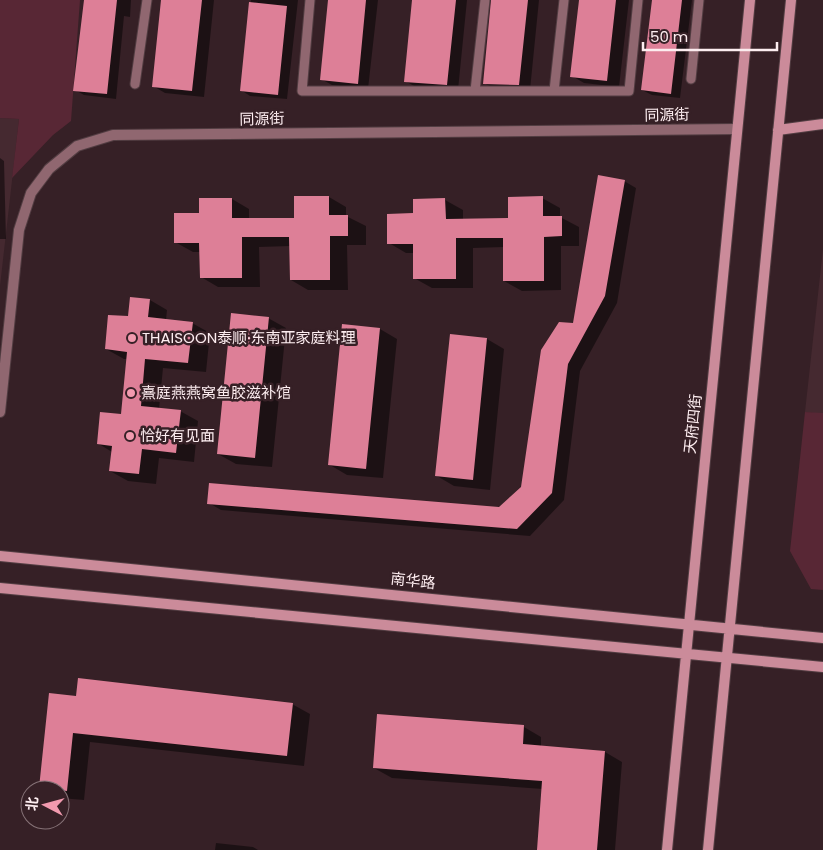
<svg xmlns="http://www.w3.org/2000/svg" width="823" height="850" font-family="Poppins,'Noto Sans SC',sans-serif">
  <rect width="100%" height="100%" fill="#362026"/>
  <!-- built -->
  <path fill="#452930" d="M0,118L19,119L0,286Z
    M823,249V414L805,412Z"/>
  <!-- green -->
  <path fill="#582735" d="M0,0H80L71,121L53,135L12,178L19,119L0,118Z
    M805,412L823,413V590L811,589L790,551Z"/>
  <!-- shadow -->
  <path fill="#0007" d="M85,0H131L130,17L124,16L116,99L84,95L75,90Z
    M162,0H214L204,97L165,93L153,86Z
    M251,0H298L287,99L250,96L241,90Z
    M329,0H378L368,89L332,85L321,79Z
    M414,0H467L458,90L416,87L405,81Z
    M493,0H539L530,90L495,89L484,83Z
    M579,0H629L619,87L584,83L572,76Z
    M653,0H692L680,98L652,95L642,90Z
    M0,158L4,161L6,239H0Z
    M624,181L636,188L617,303L580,371L564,500L530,536L221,510L209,503L499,508L522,488L575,325Z
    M329,197L346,207V216L366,226V245H347L348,290H308L291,280V246L259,247L260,287H218L201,277V252H193L175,242L201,214L232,199L249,209V219H295Z
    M542,198L560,208V217L579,227V246H561V290L522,291L504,281V247L473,248V288H432L414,278V253H406L389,243L414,215V200H445L463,210V220H509Z
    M131,299L150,300L167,310L166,320L192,323L210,333L206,372L163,368L159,409L180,411L198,421L194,462L159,458L156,484L128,481L110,471L112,452L99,444L122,415L127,359H124L106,349L129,318Z
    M268,318L286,328L272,467L236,464L218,454Z
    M380,329L397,339L383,478L347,475L330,465Z
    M451,336L487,339L504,349L490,490L454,486L437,476Z
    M77,697L292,704L310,714L304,766L90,742L84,800L60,798V790H45L40,787Z
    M378,715L524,727L541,737V747L605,752L622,762L615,850H538L543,789L392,778L374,768Z
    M216,843L253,847L258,850H215Z"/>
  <!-- building -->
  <path fill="#dd7f97" d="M84,0H117L107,94L73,91Z
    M161,0H202L192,91L152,87Z
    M328,0H366L358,84L320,80Z
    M412,0H456L447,85L404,82Z
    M491,0H528L519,85L483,84Z
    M579,0H616L607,81L570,77Z
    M652,0H682L671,94L641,90Z
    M249,2L287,6L278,95L240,91Z
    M598,175L625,180L605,296L568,364L552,493L517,529L207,504L209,483L499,507L521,487L541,350L559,322L573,323Z
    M294,196H329V215H348V236H330V280H290L289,237H242V278H200L199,243H174V213H199V198H232V218H294Z
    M543,196V216H562V236L544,237V281H503V238H456V279H413V244H387V214L413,213V199L445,198L446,219L508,218V197Z
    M130,297L150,299L148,317L193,322L188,363L145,359L141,406L181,410L176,453L142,449L139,474L109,471L112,446L97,444L100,412L121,414L127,352L105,349L108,315L128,316Z
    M231,313L269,317L255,458L217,454Z
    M342,324L380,328L366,469L328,465Z
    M450,334L487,338L473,480L435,476Z
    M78,678L293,703L287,756L73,733L67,791L39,788L49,693L76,696Z
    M377,714L524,725L523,744L605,751L597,850H537L542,781L373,768Z"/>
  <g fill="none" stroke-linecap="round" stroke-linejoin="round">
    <!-- lane casing -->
    <g stroke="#523d42" stroke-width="11">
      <path id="lane" d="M310,0L302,91H629L638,0
        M691,79L699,0
        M135,84L147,0
        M475,91L485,0
        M554,91L564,0"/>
    </g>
    <!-- street casing -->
    <g stroke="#523d42" stroke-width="12">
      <path id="street" d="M0,412L19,230L31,193L49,169L77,146L113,135L737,129"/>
    </g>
    <!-- secondary casing -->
    <g stroke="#523d42" stroke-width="12">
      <path id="secondary" d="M778,130L823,124
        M0,556L823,638
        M0,588L823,667
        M667,850L750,0
        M708,850L791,0"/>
    </g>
    <!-- lane -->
    <use href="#lane" stroke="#906770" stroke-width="9"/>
    <!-- street -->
    <use href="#street" stroke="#906770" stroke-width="10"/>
    <!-- secondary -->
    <use href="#secondary" stroke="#cb8b9a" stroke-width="10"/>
  </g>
  <!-- markers -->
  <g fill="#f29aaf" stroke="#362026" stroke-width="2">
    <circle cx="132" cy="338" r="5"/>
    <circle cx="131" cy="393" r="5"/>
    <circle cx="130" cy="436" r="5"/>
  </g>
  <g text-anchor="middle" stroke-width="5" stroke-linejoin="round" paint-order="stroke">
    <!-- street labels -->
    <g font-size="15" fill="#fdedf0" stroke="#362026">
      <text transform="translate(667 115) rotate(-1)" y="5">同源街</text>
      <text transform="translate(262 119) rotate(-1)" y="5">同源街</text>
      <text transform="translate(693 424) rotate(-84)" y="5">天府四街</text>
      <text transform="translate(413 581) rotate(6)" y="5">南华路</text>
    </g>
    <!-- poi labels -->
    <g font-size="15" fill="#fdedf0" stroke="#362026" text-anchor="start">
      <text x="142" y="343">THAISOON泰顺·东南亚家庭料理</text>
      <text x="141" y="398">熹庭燕燕窝鱼胶滋补馆</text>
      <text x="140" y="441">恰好有见面</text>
    </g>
  </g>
  <!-- north arrow -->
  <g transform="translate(45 805) rotate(276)"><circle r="24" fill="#362026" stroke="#867277"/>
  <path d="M0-4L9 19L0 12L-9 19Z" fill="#f29aaf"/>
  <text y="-8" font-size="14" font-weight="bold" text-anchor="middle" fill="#fdedf0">北</text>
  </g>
  <!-- scale -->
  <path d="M643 42v8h134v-8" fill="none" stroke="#fdedf0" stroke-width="2.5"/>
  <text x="650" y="42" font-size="15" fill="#fdedf0" stroke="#362026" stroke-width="4" paint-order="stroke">50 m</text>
</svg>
